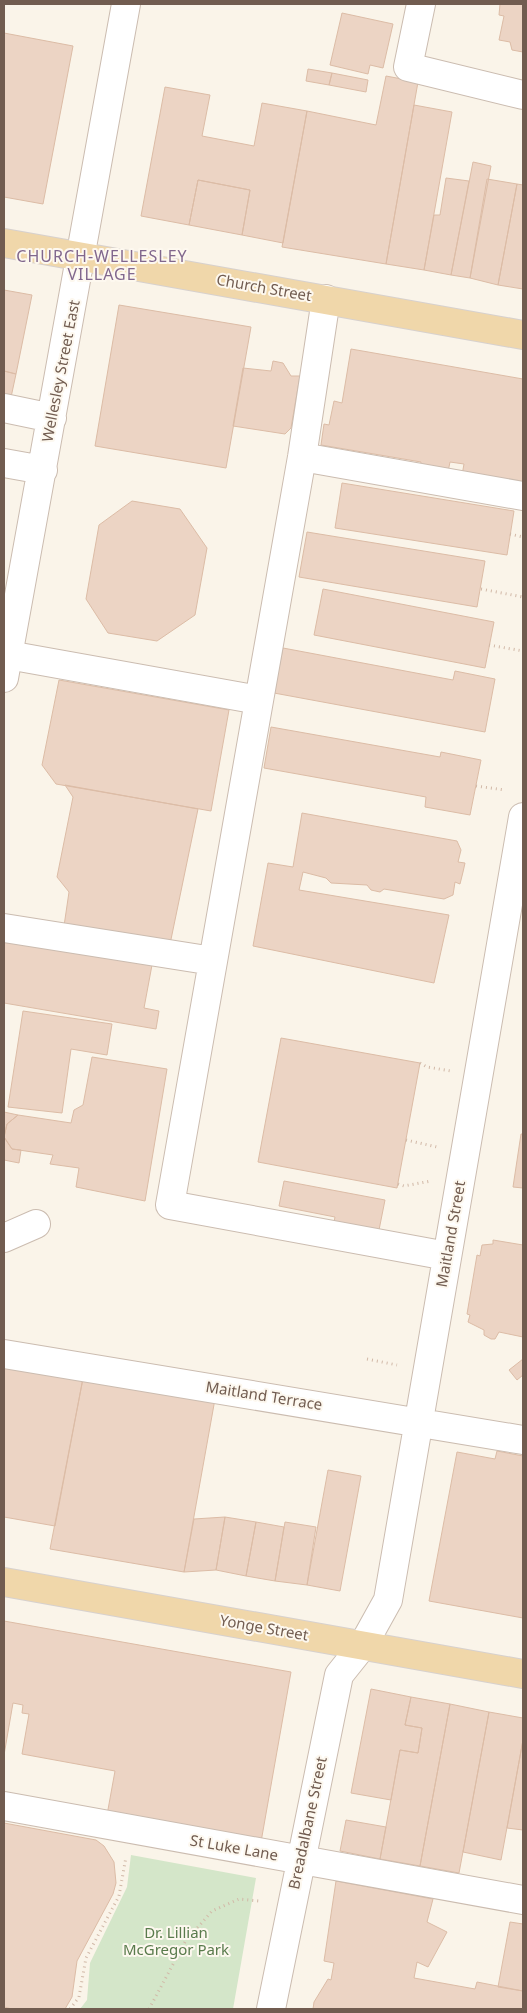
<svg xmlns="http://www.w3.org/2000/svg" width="527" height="2013" font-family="'Noto Sans',sans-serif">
  <rect width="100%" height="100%" fill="#faf4e9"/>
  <!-- green -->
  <path fill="#d4e6c9" d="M131,1855L256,1878L233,2009H80L87,2000L90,1963L127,1887Z"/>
  <!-- building -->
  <path fill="#ecd4c4" stroke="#dcbca6" d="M500,4H523V52L512,50L510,42L499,40L504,16L499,15Z
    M342,13L393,24L383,68L370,65L368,74L330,65Z
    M4,33L73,46L43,204L4,197Z
    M308,69L332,73L329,85L306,81Z
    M332,73L368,80L366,92L329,85Z
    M386,76L418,82L386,264L282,247L307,111L376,125Z
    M165,87L210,95L202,136L254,146L262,103L307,111L283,243L242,235L250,190L198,180L189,225L141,216Z
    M414,105L452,112L424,270L386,264Z
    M473,162L491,166L470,278L451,275Z
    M446,178L469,181L451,275L424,270L434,215H440Z
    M487,179L517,184L498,285L470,278Z
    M198,180L250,190L242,235L189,225Z
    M517,184L523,185V289L498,285Z
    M4,290L32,295L16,374L4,371Z
    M119,305L251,327L226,468L95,446Z
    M351,349L523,379V486L462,475L464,464L450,462L448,472L420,467L421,462L321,445L324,424L329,425L334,401L342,403Z
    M273,361L283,363L291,376H300L291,428L285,434L233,426L243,368L271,371Z
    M4,371L16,374L10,402L4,401Z
    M342,483L514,511L507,555L335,528Z
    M132,501L180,509L207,548L195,615L157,641L108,633L86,599L99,525Z
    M307,532L485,561L477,607L299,577Z
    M323,589L494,622L485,668L314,635Z
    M283,648L453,680L455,671L495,679L485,732L274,693Z
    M59,680L229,710L211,811L56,784L42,765Z
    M271,727L440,757L441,752L481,760L470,815L425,807L426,797L264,768Z
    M65,785L198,809L169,949L64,926L69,892L57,877L73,797Z
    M302,813L457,841L461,850L458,862L465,863L463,872L460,884L455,882L453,895L444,899L384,889L380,892L371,890L367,885L331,883L326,878L303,872L299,890L449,915L434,983L253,946L268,863L293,867Z
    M4,937L26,944L152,965L144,1008L159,1011L156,1029L4,1003Z
    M23,1011L112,1024L107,1055L71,1049L62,1113L8,1107Z
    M281,1038L420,1063L397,1188L258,1162Z
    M92,1057L167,1069L145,1201L76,1187L79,1168L50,1164L53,1155L12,1149L4,1137L7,1124L18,1115L71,1123L74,1110L83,1105Z
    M4,1112L18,1115L7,1124L4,1137L12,1149L21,1150L19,1163L4,1160Z
    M521,1134H523V1188L513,1187Z
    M284,1181L385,1200L379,1230L333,1227L335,1217L279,1206Z
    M493,1240L523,1245V1337L499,1332L495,1339H491L484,1335V1330L468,1322L470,1315L467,1314L477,1255L480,1256L482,1245L493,1244Z
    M4,1358L84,1373L55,1526L4,1517Z
    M523,1359V1375L517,1380L509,1370Z
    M84,1373L215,1399L184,1572L50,1549Z
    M497,1451L523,1456V1618L429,1601L457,1452L495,1459Z
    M328,1470L361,1476L340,1591L307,1585Z
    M225,1517L256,1522L246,1576L216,1570Z
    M225,1517L216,1570L184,1572L194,1519Z
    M256,1522L284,1527L275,1581L246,1576Z
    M285,1522L316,1527L307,1585L275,1581Z
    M4,1621L291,1672L261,1842L107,1815L115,1771L22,1754L29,1714L22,1713L23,1705L13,1703L4,1755Z
    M371,1689L411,1697L405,1725L422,1728L418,1753L400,1750L391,1800L351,1793Z
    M411,1697L450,1704L420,1866L380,1859L400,1750L418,1753L422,1728L405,1725Z
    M450,1704L489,1712L459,1873L420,1866Z
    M489,1712L523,1718V1740L501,1860L463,1852Z
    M523,1740V1830L507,1828Z
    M346,1820L386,1827L380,1859L340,1851Z
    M4,1823L96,1840L104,1846L114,1862L116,1883L113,1894L77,1961L72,1997L65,2009H12L4,2007Z
    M336,1881L433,1899L427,1922L447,1932L428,1967L417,1962L414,1978L475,1989L477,1982L523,1991V2009H313L314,2002L328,1979L331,1980L334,1963L324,1961Z
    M510,1922L523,1924V1991L498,1987Z"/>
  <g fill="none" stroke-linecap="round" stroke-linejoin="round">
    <!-- minor casing -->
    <g stroke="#cbbcb0" stroke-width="30">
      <path id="minor" d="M421,4L408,67L523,95
        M326,299L302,457L170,1205L447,1256
        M4,408L52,418
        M302,457L523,496
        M4,463L43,470
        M8,655L259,700
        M4,678L126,4
        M4,928L213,961
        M4,1238L36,1224
        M4,1354L523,1440
        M4,1806L523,1900
        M271,2009L339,1675L363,1645L388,1600L523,817"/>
    </g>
    <!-- major casing -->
    <g stroke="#d7d1ce" stroke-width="30">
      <path id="major" d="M4,243L523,335
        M4,1582L523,1674"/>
    </g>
    <!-- path -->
    <path stroke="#d1b8a7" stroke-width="3" stroke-dasharray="1 4" stroke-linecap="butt" d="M510,534L523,537
      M481,589L523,597
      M489,645L523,651
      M476,786L505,790
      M420,1063L427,1067L451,1071
      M406,1140L437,1147
      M398,1184L404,1186L431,1181
      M367,1359L397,1365
      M70,2009L79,1997L86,1958L119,1896L126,1857
      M149,2009L185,1942L212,1911L239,1899L259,1901"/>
    <!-- minor -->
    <use href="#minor" stroke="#fff" stroke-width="28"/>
    <!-- major -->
    <use href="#major" stroke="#f0d7aa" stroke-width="28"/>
  </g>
  <g text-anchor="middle" stroke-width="4" stroke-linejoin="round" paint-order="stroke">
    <!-- street labels -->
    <g font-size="15" fill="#715c50" stroke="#fdf8ef">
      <text transform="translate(264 288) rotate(10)" y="5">Church Street</text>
      <text transform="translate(61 371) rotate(-79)" y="5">Wellesley Street East</text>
      <text transform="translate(451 1234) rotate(-80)" y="5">Maitland Street</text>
      <text transform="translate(264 1396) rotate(9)" y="5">Maitland Terrace</text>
      <text transform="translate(264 1628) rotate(10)" y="5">Yonge Street</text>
      <text transform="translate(308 1823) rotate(-78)" y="5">Breadalbane Street</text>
      <text transform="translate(234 1848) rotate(10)" y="5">St Luke Lane</text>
    </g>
    <!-- park labels -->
    <g font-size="15" fill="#597b4c" stroke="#fdf8ef">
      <text x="176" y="1938">Dr. Lillian<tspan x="176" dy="17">McGregor Park</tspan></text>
    </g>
    <!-- neighbourhood labels -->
    <g font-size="16" letter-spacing="1" fill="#81678d" stroke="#fdf8ef">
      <text x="102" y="262">CHURCH-WELLESLEY<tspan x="102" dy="18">VILLAGE</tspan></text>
    </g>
  </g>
  <!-- border -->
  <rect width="527" height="2013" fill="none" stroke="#715c50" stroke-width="10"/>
</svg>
